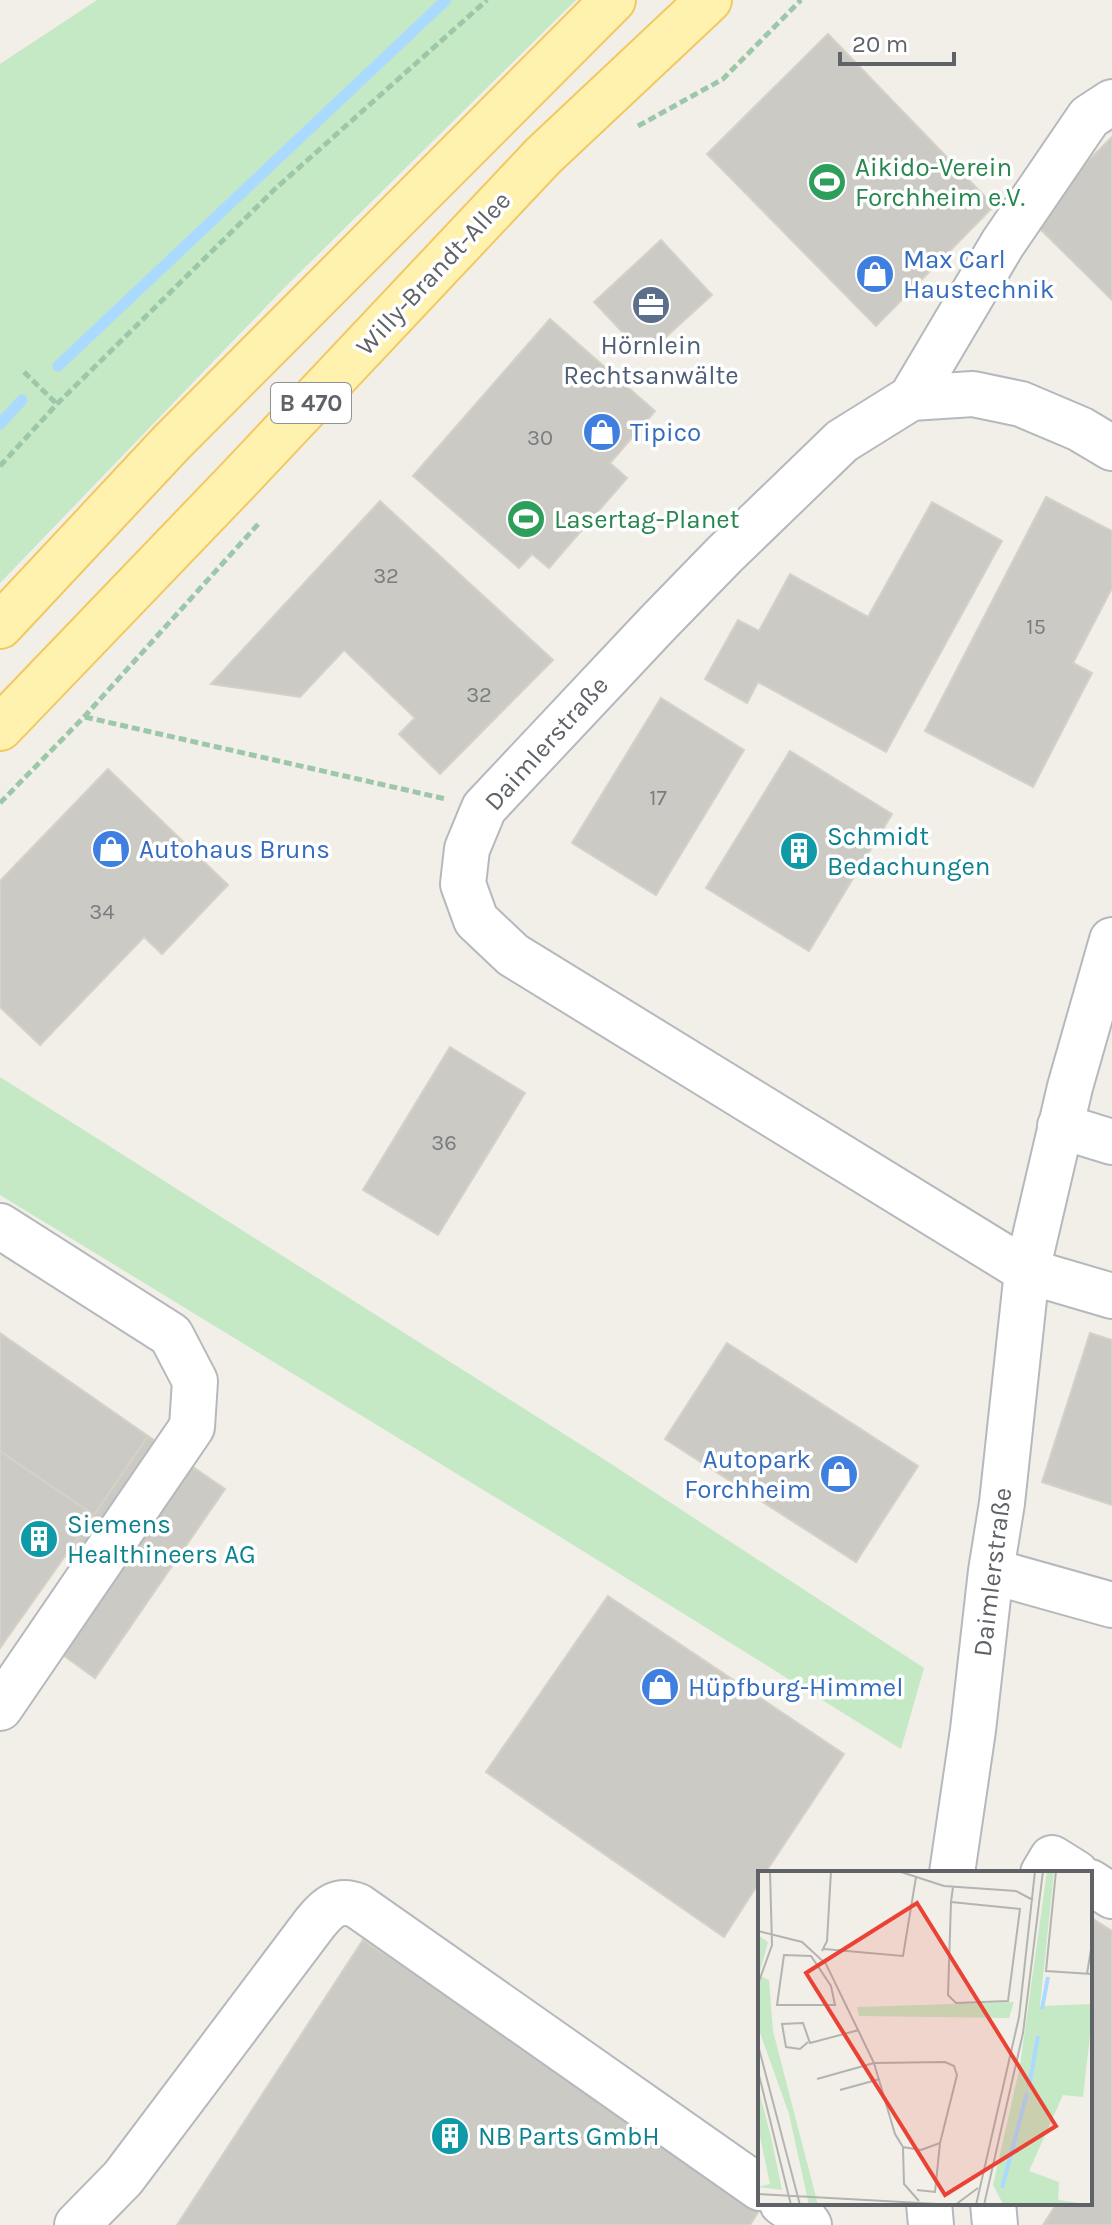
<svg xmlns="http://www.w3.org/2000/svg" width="1112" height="2225" font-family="Karla,sans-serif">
  <rect width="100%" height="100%" fill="#f1efe8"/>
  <!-- green -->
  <path fill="#c5e8c5" d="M97,0H576L284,288L0,583V64Z
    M0,1077L605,1460L924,1668L901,1749L554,1533L0,1195Z"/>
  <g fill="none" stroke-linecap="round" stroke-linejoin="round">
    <!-- stream -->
    <path stroke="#aadaff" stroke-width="11" d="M58,366L446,0
      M0,424L22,400"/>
  </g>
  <!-- building -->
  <path fill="#cccac5" stroke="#d6d1c6" stroke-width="2" d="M828,34L994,206L876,326L707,154Z
    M1112,137V300L1030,219Z
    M661,240L712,295L645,356L594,302Z
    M550,319L655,411L610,463L627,478L549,568L532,554L519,568L413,476Z
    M1046,497L1112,531V588L1073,663L1092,673L1033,787L925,731Z
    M380,501L553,660L440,774L399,734L415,718L344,650L300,697L211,684Z
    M932,502L1002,541L886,752L758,682L747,703L705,679L738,620L759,631L790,574L868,617Z
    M661,698L744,750L656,895L572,843Z
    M790,751L892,814L809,951L706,888Z
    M108,769L228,885L162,954L144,937L40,1045L0,1007V881Z
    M450,1047L525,1093L438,1235L363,1190Z
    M0,1333L148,1436L94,1515L0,1451Z
    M1090,1333L1112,1340V1505L1042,1482Z
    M727,1343L918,1466L856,1562L665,1439Z
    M148,1436L225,1489L95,1678L63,1655L110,1585L66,1556Z
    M0,1451L94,1515L0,1648Z
    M608,1596L844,1754L765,1873H760V1881L724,1937L486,1772Z
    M1090,1917L1112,1931V2225H1043L1057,2203H1090Z
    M363,1940L760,2198L764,2203L750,2225H177Z"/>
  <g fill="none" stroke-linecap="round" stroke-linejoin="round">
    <!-- minor casing -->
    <g stroke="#b5b8bc" stroke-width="48">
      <path id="minor" d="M911,398L1003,243L1089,117L1112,102
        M1112,448L1080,429L1021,404L973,394L911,398L842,441L725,554L657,624L484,808L467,849L463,884L476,920L513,955L1027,1271L1112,1296
        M1060,1126L1112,1142
        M0,1226L171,1335L195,1381L192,1427L0,1708
        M991,1571L1112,1605
        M952,1873L973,1730L991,1571L1002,1503L1027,1271L1070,1087L1112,940
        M1043,1873L1052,1858L1076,1873
        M1090,1882L1112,1896
        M782,2203L804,2218L809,2225
        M929,2203L931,2225
        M993,2203L995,2225
        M77,2225L123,2178L315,1923C328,1907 338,1898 358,1906L760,2188"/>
    </g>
    <!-- major casing -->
    <g stroke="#f2c960" stroke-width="48">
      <path id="major" d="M0,626L172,442L613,0
        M0,728L240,478L543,156L709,0"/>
    </g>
    <!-- path -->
    <path stroke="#9cc7a9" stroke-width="5" stroke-dasharray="8 4" stroke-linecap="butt" d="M638,126L723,79L801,0
      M24,372L57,404
      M0,466L57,404L275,189L487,0
      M85,717L446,799
      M0,803L84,717L260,522"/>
    <!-- minor -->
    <use href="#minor" stroke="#fff" stroke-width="44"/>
    <!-- major -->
    <use href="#major" stroke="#fff2af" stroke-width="44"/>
  </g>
  <!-- icons -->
  <defs>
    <g id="stadium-disc" transform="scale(2)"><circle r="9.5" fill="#2e9e5b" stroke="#fff"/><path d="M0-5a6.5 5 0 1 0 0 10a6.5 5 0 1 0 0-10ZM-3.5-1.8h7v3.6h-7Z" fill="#fff"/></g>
    <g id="shop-disc" transform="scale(2)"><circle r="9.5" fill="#3f7fe0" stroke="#fff"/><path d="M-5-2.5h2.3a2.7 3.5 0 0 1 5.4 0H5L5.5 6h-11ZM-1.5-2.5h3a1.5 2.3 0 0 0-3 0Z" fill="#fff"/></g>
    <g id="office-disc" transform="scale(2)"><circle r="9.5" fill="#5c6f8a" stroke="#fff"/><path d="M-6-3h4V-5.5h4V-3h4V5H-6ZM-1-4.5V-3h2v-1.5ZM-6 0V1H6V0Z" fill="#fff"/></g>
    <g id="building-disc" transform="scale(2)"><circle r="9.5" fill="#0f9aa8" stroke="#fff"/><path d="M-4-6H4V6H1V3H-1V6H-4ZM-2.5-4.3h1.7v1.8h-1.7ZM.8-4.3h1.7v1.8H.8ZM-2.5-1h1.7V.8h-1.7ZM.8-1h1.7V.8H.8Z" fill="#fff"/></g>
  </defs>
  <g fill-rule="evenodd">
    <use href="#stadium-disc" x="827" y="182"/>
    <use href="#shop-disc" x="875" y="274"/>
    <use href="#office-disc" x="651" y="305"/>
    <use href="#shop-disc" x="602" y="432"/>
    <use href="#stadium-disc" x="526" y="519"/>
    <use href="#shop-disc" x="111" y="849"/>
    <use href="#building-disc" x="799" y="851"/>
    <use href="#shop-disc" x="839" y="1474"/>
    <use href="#building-disc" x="39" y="1539"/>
    <use href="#shop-disc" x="660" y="1687"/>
    <use href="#building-disc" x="450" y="2136"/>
  </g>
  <g text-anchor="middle" stroke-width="7" stroke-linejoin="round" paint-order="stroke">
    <!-- number labels -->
    <g font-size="22" fill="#7a7d7f">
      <text x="540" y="445">30</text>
      <text x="386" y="583">32</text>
      <text x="1036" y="634">15</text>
      <text x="479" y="702">32</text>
      <text x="658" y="805">17</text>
      <text x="102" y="919">34</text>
      <text x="444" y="1150">36</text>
    </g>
    <!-- shield labels -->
    <rect fill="#fff" stroke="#8f9295" stroke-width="2" x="271" y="383" width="80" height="40" rx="6"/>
    <g font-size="24" font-weight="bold" fill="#5f6368">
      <text x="311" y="411">B 470</text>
    </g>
    <!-- leisure labels -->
    <g font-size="26" fill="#27864d" stroke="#fff" text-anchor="start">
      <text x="855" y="176">Aikido-Verein<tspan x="855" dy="30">Forchheim e.V.</tspan></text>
      <text x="554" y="528">Lasertag-Planet</text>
    </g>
    <!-- shop labels -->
    <g font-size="26" fill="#366cbe" stroke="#fff" text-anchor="start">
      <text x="903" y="268">Max Carl<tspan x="903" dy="30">Haustechnik</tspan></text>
      <text x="630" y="441">Tipico</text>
      <text x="139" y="858">Autohaus Bruns</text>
      <text x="811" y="1468" text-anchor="end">Autopark<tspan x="811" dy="30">Forchheim</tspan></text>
      <text x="688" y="1696">Hüpfburg-Himmel</text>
    </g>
    <!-- street labels -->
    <g font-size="26" fill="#5f6368" stroke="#fff">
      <text transform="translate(433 273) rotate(-47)" y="9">Willy-Brandt-Allee</text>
      <text transform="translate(546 743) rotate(-48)" y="9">Daimlerstraße</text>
      <text transform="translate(992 1572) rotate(-83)" y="9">Daimlerstraße</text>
    </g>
    <!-- service labels -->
    <g font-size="26" fill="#4e5e75" stroke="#fff">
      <text x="651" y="354">Hörnlein<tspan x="651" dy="30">Rechtsanwälte</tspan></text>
    </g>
    <!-- culture labels -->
    <g font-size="26" fill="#0d838f" stroke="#fff" text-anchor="start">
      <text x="827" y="845">Schmidt<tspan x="827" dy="30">Bedachungen</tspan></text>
      <text x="67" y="1533">Siemens<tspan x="67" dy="30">Healthineers AG</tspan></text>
      <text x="478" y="2145">NB Parts GmbH</text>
    </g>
  </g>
  <!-- overview -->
  <g transform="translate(758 1871)">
    <rect width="334" height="334" fill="#f1efe8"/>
    <path d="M289,0H296L282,135L334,133V146L325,226L305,224L271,300L301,311L300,329L334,334L245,333L235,314L262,195ZM0,64L10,71L1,104L11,109L15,160L60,334H51L31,243L0,156ZM256,131L251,147L101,145L99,136ZM0,217L13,266L24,319L0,316L12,313L0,256Z" fill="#c5e8c5"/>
    <path fill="none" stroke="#aadaff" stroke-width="4" d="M284,138L290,106M271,216L280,165M244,317L269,222"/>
    <path fill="none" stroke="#b3b3b1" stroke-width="2" d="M140,0L186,15L258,20L275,29M298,0L288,100L334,103M193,31L262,38L250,130L198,132L190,124L193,31L195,16M0,60L44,71L68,93L116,192L137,263L145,276L163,279L182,272L199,204L196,195L187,191L116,192L59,208M66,78L145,85L158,6M64,80L69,70L73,0M26,84L53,85L73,115L77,134H19ZM329,103L334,72M0,113L14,74L12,0M50,171L42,178L28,176L24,153L45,152L52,172L101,159M0,174L42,334M0,200L33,334M82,219L122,208M145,276L146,313L161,330M159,319L177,321L182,272M0,323L198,334M197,334L220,317M218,334L261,146L277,0M226,334L265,162L285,0"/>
    <path fill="#ea4335" fill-opacity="0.15" stroke="#ea4335" stroke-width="4" d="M159,32L298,255L187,324L48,102Z"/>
    <rect width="334" height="334" fill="none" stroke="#5f6368" stroke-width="4"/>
  </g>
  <!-- scale -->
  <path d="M840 52v12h114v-12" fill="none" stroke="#5f6368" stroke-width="4"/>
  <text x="852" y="52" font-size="24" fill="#5f6368" stroke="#ffffff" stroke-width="6" paint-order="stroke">20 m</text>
</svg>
